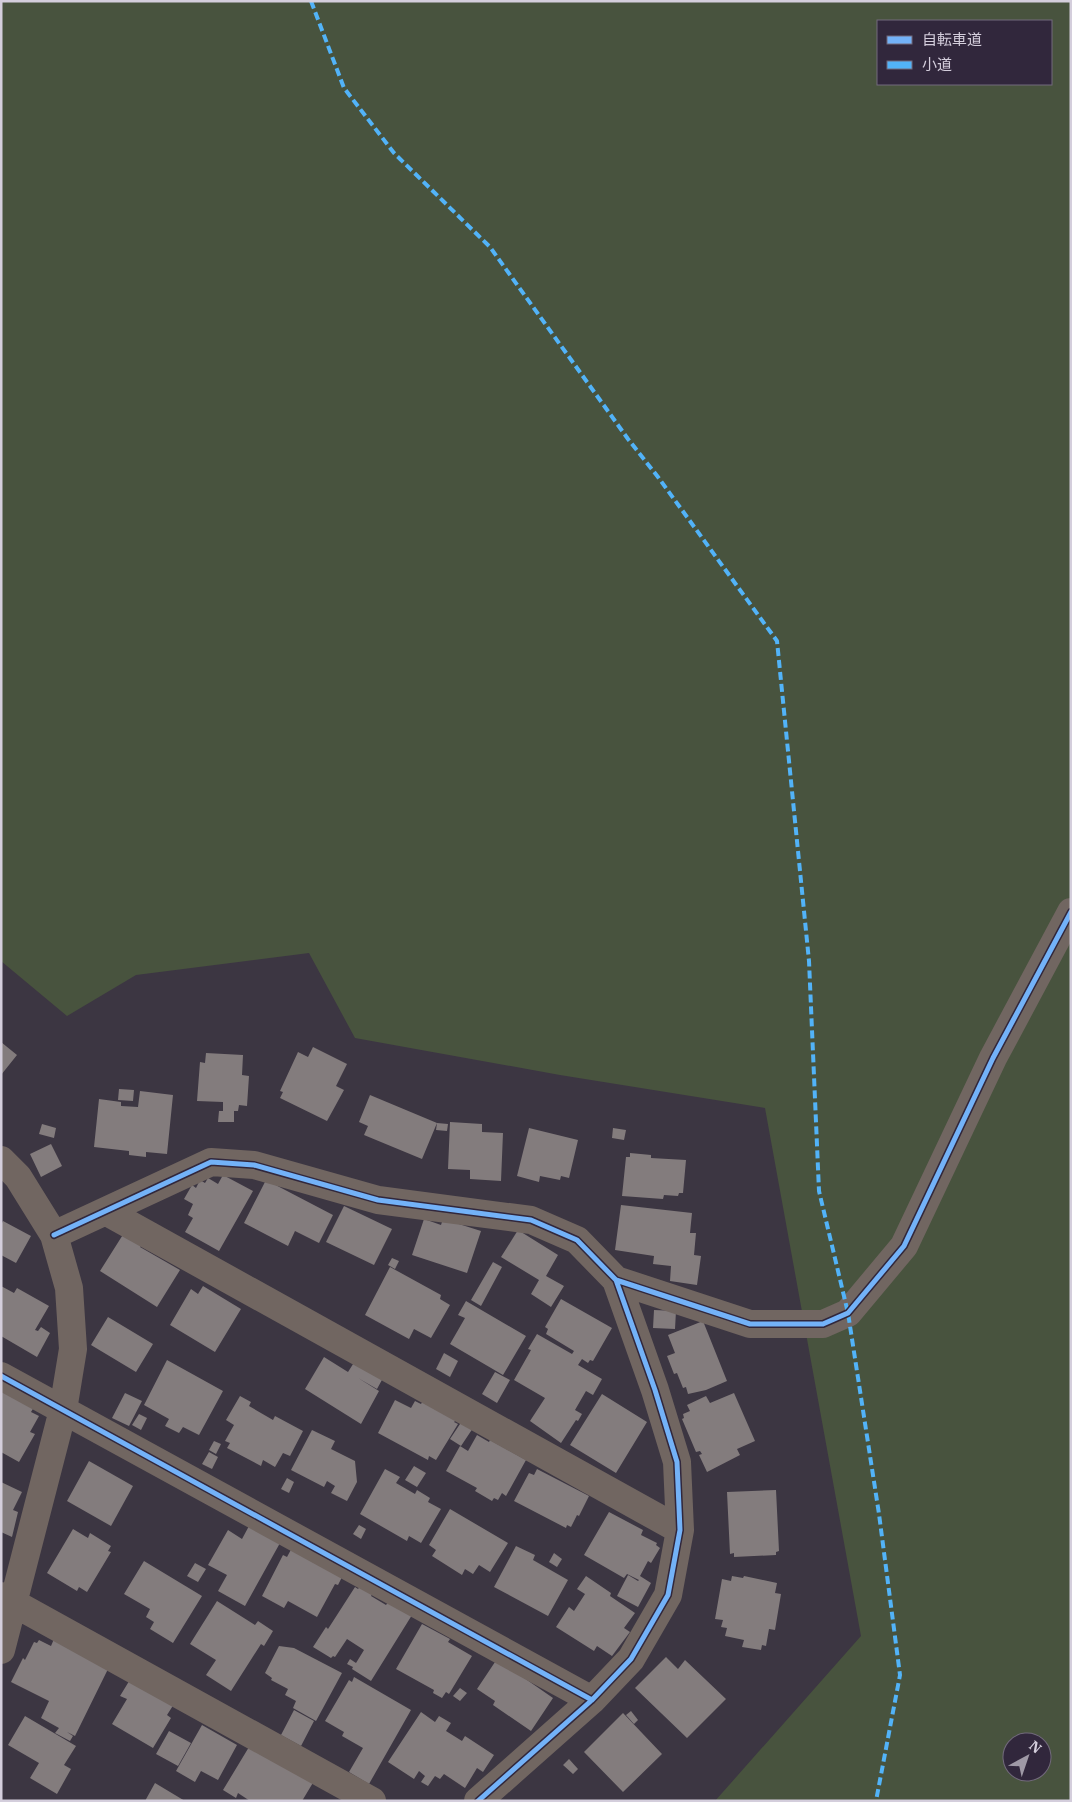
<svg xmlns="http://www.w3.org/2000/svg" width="1072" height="1802" font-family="'IBM Plex Serif','Noto Sans JP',serif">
  <rect width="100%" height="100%" fill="#3c3642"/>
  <!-- green -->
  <path fill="#48533e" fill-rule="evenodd" d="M1,1H1071V1801H715L861,1636L765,1108L560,1075L355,1038L309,953L136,975L67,1016L1,961ZM878,21H1051V84H878ZM1012,1742H1042V1772H1012Z"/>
  <!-- building -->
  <path fill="#837c7d" d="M1,1042L17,1055L1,1075Z
    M313,1047L347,1064L336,1086L344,1090L327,1121L280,1098L283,1092L280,1091L298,1052L308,1057Z
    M206,1053L243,1055L242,1075L249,1076L247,1106L239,1105L238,1111H234V1122H218L219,1111H223V1102L197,1101L200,1062L205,1063Z
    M119,1089L134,1090L133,1101L118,1100Z
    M140,1091L173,1095L167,1154L146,1152V1157L129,1155V1151L94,1147L99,1099L121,1102V1106L138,1107Z
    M370,1095L437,1123L422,1159L364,1135L368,1126L359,1122Z
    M450,1122L482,1124V1132L503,1133L501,1181L470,1179V1170L448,1169Z
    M437,1123L448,1124L447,1131L436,1130Z
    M42,1124L56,1128L54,1138L39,1134Z
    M529,1128L578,1140L569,1178L561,1176L560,1180L540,1176L539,1182L517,1176Z
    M613,1128L626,1130L624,1140L612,1138Z
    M51,1144L62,1166L41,1177L30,1154Z
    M630,1153L651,1155V1158L686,1160L683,1193H679L678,1196L664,1195L663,1199L622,1196L626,1157H630Z
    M223,1175L253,1191L219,1251L185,1232L193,1218L188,1215L193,1204L184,1199L192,1185L196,1188L200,1180L205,1183L208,1178L218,1184Z
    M266,1180L333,1215L319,1243L295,1231L288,1246L244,1223Z
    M621,1205L692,1213L690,1233H696L694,1255L701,1256L697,1285L670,1281L671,1266L653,1264L654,1256L615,1250Z
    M344,1206L392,1229L374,1265L326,1242Z
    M424,1219L441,1225L443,1219L481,1231L467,1273L412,1255Z
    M3,1221L31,1236L16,1263L1,1255V1225Z
    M518,1230L558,1255L546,1276L564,1286L551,1307L531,1294L539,1280L501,1257Z
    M124,1233L142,1244L140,1247L180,1270L157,1307L100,1271Z
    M392,1258L399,1261L395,1269L388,1265Z
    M493,1262L502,1267L481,1306L471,1300Z
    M390,1267L441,1295L440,1299L450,1305L431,1338L414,1329L409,1339L365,1315Z
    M1,1286L14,1293L17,1288L49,1306L35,1330L38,1331L41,1327L50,1333L37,1357L1,1336Z
    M203,1286L241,1309L215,1352L170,1325L191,1289L198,1294Z
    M561,1299L612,1328L593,1361L590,1360L588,1363L582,1359L578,1365L602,1379L593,1395L586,1391L575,1410L582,1414L578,1421L576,1420L561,1443L530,1421L545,1398L514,1380L531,1350L528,1349L537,1334L572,1354L574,1351L546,1334L548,1329L545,1327Z
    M466,1301L526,1336L503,1375L450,1344L465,1318L458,1315Z
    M654,1310L676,1311L675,1329L653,1328Z
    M108,1317L153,1344L136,1372L91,1345Z
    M703,1321L727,1381L706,1390L688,1394L686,1387L683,1388L677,1373L674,1374L667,1356L675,1353L668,1335Z
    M444,1353L458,1361L450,1377L436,1369Z
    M324,1357L348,1372L355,1361L383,1378L377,1389L358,1378L379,1391L361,1424L305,1389Z
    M167,1360L223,1391L199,1435L183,1427L179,1433L165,1426L169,1419L144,1405Z
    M495,1372L510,1380L497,1403L482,1394Z
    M1,1389L34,1407L31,1412L39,1416L30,1432L35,1434L19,1462L1,1452Z
    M125,1393L142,1401L129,1426L112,1418Z
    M734,1393L755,1441L737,1449L740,1455L707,1472L699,1455L702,1454L700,1451L696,1452L682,1419L684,1418L683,1414L690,1411L687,1405L706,1396L710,1403Z
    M602,1394L647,1422L616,1473L570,1445Z
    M240,1396L251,1402L249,1406L273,1420L275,1416L303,1431L290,1456L283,1453L275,1467L263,1460L261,1466L227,1448L230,1443L225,1441L234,1425L226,1420Z
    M424,1399L457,1419L454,1422L458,1424L436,1460L429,1456L428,1460L378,1433L395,1400L411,1408L415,1401L421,1404Z
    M139,1414L147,1418L141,1430L132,1425Z
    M462,1421L473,1428L461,1446L450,1439Z
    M312,1430L335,1441L331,1449L355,1461L357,1482L347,1501L331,1493L335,1486L327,1481L324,1487L291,1470Z
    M477,1435L489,1442L490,1440L526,1460L506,1496L502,1493L498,1500L494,1498L492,1501L475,1491L477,1488L446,1471L460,1446L468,1451Z
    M214,1441L221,1444L216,1454L209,1450Z
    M209,1452L218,1457L212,1469L202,1464Z
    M89,1461L133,1486L111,1526L67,1501Z
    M414,1466L426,1473L417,1487L405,1480Z
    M385,1469L400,1477L396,1483L415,1494L417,1490L430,1498L428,1502L441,1509L421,1543L409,1536L407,1541L360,1514Z
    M537,1469L589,1496L579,1516L577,1515L571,1527L567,1525L566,1528L514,1501L529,1473L534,1475Z
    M287,1478L294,1482L289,1493L281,1489Z
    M1,1482L22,1492L13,1510L18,1512L12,1537L1,1532Z
    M776,1490L779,1551L776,1552V1555L734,1557V1553L730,1554L727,1492Z
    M450,1509L508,1543L490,1572L479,1565L473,1574L465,1569L462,1575L432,1556L436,1550L429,1545Z
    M609,1512L643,1530L641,1535L657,1543L656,1545L660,1548L651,1563L648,1561L640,1576L651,1583L638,1607L617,1596L628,1575L638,1581L639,1580L627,1574L624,1578L584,1555Z
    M359,1525L366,1529L361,1539L353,1534Z
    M249,1526L280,1543L245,1606L218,1591L227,1575L208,1565L228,1530L242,1539Z
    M73,1529L88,1538L90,1533L111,1546L108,1551L111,1552L87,1592L79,1587L77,1591L47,1573Z
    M294,1544L345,1571L338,1585L335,1584L317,1617L288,1601L284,1608L262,1596L283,1555L287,1557Z
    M516,1546L535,1555L533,1560L568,1580L548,1616L494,1587Z
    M554,1553L562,1559L557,1567L549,1562Z
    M144,1561L202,1596L173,1643L150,1629L154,1622L146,1617L150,1609L124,1594Z
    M195,1563L206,1569L198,1582L187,1576Z
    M586,1576L611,1593L610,1596L635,1613L624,1628L630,1632L612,1656L597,1646L594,1651L556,1627L569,1607L574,1611L585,1594L577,1589Z
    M732,1576L743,1578L744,1576L777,1583L775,1593L781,1594L775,1630L769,1629L766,1646L762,1645L761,1650L742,1647L744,1640L725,1636L727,1628L721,1627L723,1620L715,1619L722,1579L731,1581Z
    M362,1584L374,1591L371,1596L386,1605L389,1601L412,1615L371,1681L352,1669L353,1667L347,1664L350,1659L356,1663L364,1650L347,1639L335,1657L333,1656L331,1658L313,1647L326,1627L328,1629L355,1587L358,1589Z
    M217,1601L255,1625L258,1621L273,1631L264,1646L261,1644L231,1691L206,1675L216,1660L190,1644Z
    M422,1624L450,1639L448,1642L472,1656L449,1694L446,1692L442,1698L433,1693L434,1690L396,1669Z
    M54,1639L109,1667L75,1736L67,1732L73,1736L70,1741L55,1733L59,1728L41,1718L49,1701L11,1682L23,1658L25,1660L34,1642L37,1643L39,1640L51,1646Z
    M279,1646L294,1648L342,1673L316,1721L293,1708L296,1701L285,1695L288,1689L271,1680L272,1678L265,1673Z
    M666,1657L678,1669L685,1660L726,1699L687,1738L635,1688Z
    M497,1659L553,1698L531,1731L493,1705L495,1701L477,1689Z
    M354,1677L411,1710L369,1784L349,1772L363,1748L342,1736L344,1732L325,1721L349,1680L352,1682Z
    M131,1678L174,1704L167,1715L171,1718L153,1748L112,1724L127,1699L120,1696Z
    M460,1688L467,1693L460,1701L453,1696Z
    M294,1710L314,1721L301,1746L281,1735Z
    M631,1711L638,1720L634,1724L626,1715Z
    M421,1712L435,1722L439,1716L451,1723L446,1731L462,1741L465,1736L494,1755L483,1772L477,1768L465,1788L444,1774L440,1779L435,1776L428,1786L421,1782L425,1776L419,1771L414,1779L388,1762Z
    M623,1713L662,1754L623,1792L584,1752Z
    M25,1716L76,1746L64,1765L71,1769L57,1794L30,1778L39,1763L8,1745Z
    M202,1725L237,1745L218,1780L201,1771L195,1782L176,1771Z
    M169,1731L191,1743L178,1766L156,1754Z
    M249,1747L314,1781L302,1801H250L238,1793L236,1798L223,1790Z
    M569,1759L578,1769L573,1774L563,1765Z
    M155,1783L185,1801H145Z"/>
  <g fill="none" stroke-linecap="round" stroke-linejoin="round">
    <!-- minor -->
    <path stroke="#716661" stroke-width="28" d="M1,1160L18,1177L54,1235L69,1288L73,1349L63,1410L1,1650
      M107,1212L680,1530
      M54,1235L211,1162L254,1165L378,1200L531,1220L577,1240L616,1280L655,1390L677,1462L680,1530L668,1595L631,1659L592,1700L478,1801
      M616,1280L750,1324H823L848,1313L904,1246L993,1058L1071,912
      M1,1376L592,1700
      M1,1596L372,1801"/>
    <!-- quiet -->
    <path stroke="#52b3f8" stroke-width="4" stroke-dasharray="8 4" stroke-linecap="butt" d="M311,1L344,88L394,153L490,247L628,439L658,477L777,641L809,961L819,1191L848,1313L879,1514L900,1675L876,1801"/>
    <!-- cycleway casing -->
    <g stroke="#31273c" stroke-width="8">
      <path id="cycleway" d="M54,1235L211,1162L254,1165L378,1200L531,1220L577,1240L616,1280L655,1390L677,1462L680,1530L668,1595L631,1659L592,1700L478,1801
        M616,1280L750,1324H823L848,1313L904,1246L993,1058L1071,912
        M1,1376L592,1700"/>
    </g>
    <!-- cycleway -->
    <use href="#cycleway" stroke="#73b2f8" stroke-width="5"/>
  </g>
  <!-- border -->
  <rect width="1072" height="1802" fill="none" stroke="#d4cedc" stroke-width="5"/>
  <!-- legend -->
  <rect x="877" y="20" width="175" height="65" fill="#31273c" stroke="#726a7c"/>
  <rect x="887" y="36" width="25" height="8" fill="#73b2f8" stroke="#726a7c"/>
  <text x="922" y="45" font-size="15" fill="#d4cedc">自転車道</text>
  <rect x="887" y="61" width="25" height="8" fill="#52b3f8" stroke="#726a7c"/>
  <text x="922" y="70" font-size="15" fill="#d4cedc">小道</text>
  <!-- north arrow -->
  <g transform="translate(1027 1757) rotate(40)"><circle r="24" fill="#31273c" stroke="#726a7c"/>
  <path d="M0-4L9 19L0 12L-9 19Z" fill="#9f99a6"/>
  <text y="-8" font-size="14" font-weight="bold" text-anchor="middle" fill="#d4cedc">N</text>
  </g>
</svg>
